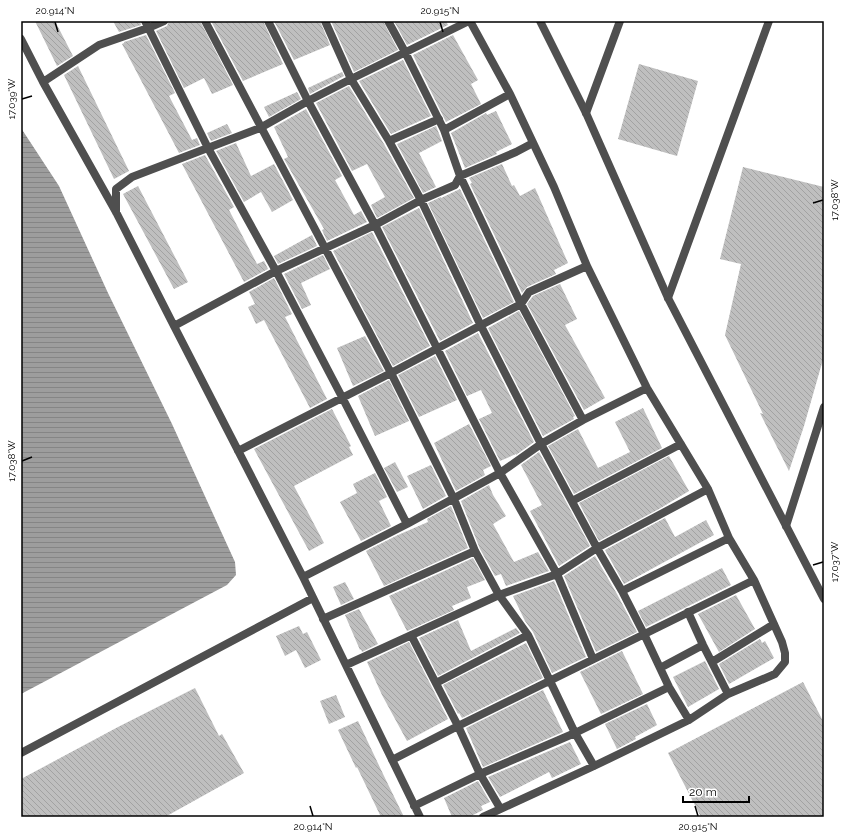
<svg xmlns="http://www.w3.org/2000/svg" width="845" height="838" font-family="Raleway,sans-serif">
  <defs>
    <pattern id="water-rules" width="6" height="5" patternUnits="userSpaceOnUse"><rect width="6" height="5" fill="#9d9d9d"/><path d="M0 2.5h6" fill="none" stroke="#858585"/></pattern>
    <pattern id="building-back-hatch" width="6" height="6" patternUnits="userSpaceOnUse"><rect width="6" height="6" fill="#bfbfbf"/><path d="M-1 5l2 2M0 0l6 6M5-1l2 2" fill="none" stroke="#a2a2a2"/></pattern>
  </defs>
  <rect width="100%" height="100%" fill="#fff"/>
  <!-- water -->
  <path fill="url(#water-rules)" d="M21,128L59,186L108,293L172,424L235,562L236,575L227,585L21,694Z"/>
  <!-- building -->
  <path fill="url(#building-back-hatch)" d="M35,21H55L73,56L57,66Z
    M113,21H140L141,25L119,32Z
    M169,21H200L233,85L212,94L204,78L184,88L156,31L167,26Z
    M211,21H263L283,64L243,81Z
    M274,21H320L330,45L294,60Z
    M331,21H383L398,50L354,72Z
    M394,21H446L448,25L407,45Z
    M146,35L175,93L169,96L192,140L197,138L200,145L179,153L122,44L124,43V42Z
    M453,35L478,80L471,84L481,104L446,122L413,55Z
    M403,60L431,116L391,134L359,81Z
    M639,64L698,81L677,156L618,139Z
    M78,66L129,171L114,179L64,75Z
    M342,72L344,76L310,94L308,88Z
    M349,86L384,144L414,198L377,218L371,205L385,197L367,164L352,171L316,103Z
    M297,92L301,99L269,117L264,107Z
    M306,109L342,176L335,180L354,215L361,211L367,222L327,241L322,230L324,229L284,159L288,157L274,127Z
    M496,111L512,144L496,152L497,154L465,168L451,133L486,113L487,115Z
    M227,124L232,133L211,141L207,133Z
    M436,126L442,141L419,153L436,187L423,193L397,144Z
    M236,143L251,176L274,164L293,200L272,212L261,192L244,202L216,151Z
    M205,155L234,207L229,210L257,264L264,261L268,269L244,282L182,164Z
    M502,164L512,186L514,185L520,196L535,188L568,263L554,270L556,274L527,287L522,293L470,184L472,183L469,178Z
    M743,167L824,187V356L804,426L789,471L760,413L763,414L725,335L741,264L720,259Z
    M138,186L188,282L174,289L123,194Z
    M460,189L514,302L483,318L428,203L441,197V198Z
    M419,208L473,323L440,341L382,227Z
    M372,232L430,346L393,366L333,251Z
    M312,235L317,246L278,264L274,256Z
    M323,255L330,269L301,283L311,305L302,309L284,274Z
    M274,278L292,314L285,317L327,399L310,408L264,320L256,324L248,307L255,304L249,292Z
    M560,284L577,319L565,325L605,398L584,410L527,304L533,296Z
    M519,311L575,416L573,417L574,419L543,436L488,328Z
    M478,333L534,442L516,455V454L500,461L479,419L492,413L481,390L467,396L445,351Z
    M365,336L384,371L353,386L337,348Z
    M435,356L457,400L419,417L398,375Z
    M389,380L409,421L375,436L358,396Z
    M643,408L662,448L574,494L548,446L578,429L598,468L630,452L615,422Z
    M332,409L351,446L349,447L353,455L294,486L324,543L309,551L254,449Z
    M469,424L491,466L483,470L485,475L456,491L434,443Z
    M539,452L590,546L559,566L530,511L542,505L521,465Z
    M669,456L689,491L659,509L599,541L579,503Z
    M395,462L408,487L397,492L384,468Z
    M431,465L446,496L423,509L407,476Z
    M375,473L387,497L379,501L391,526L361,541L340,502L357,493L353,484Z
    M489,485L493,495L506,516L493,524L514,562L538,552L549,571L506,586L501,574L495,576L480,549L461,501Z
    M451,506L468,548L384,586L366,551L398,535L428,522L427,519Z
    M665,518L675,537L706,520L714,535L624,584L605,550Z
    M595,556L617,594L637,632L596,652L564,576Z
    M473,558L485,580L467,587L471,598L452,606L454,610L407,631L389,596Z
    M722,568L731,585L646,627L638,611Z
    M554,581L586,657L552,673L533,632L525,621L513,596Z
    M345,582L354,599L341,605L333,587Z
    M736,595L755,629L719,652L698,614Z
    M359,609L378,644L362,652L361,649L360,650L345,615Z
    M458,620L471,651L516,628L520,633L438,676L419,638Z
    M299,626L303,634L307,632L321,660L305,668L296,650L285,656L276,636Z
    M760,639L762,643L765,641L774,658L729,684L719,664Z
    M409,642L448,719L407,741L382,695L367,662Z
    M526,643L543,678L462,718L459,713L458,714L443,685Z
    M622,651L643,694L601,714L580,672Z
    M705,661L719,689L688,707L673,677Z
    M803,682L824,723V817H701L668,753Z
    M195,688L219,736L222,734L244,773L165,817H21V779L118,727Z
    M543,690L563,732L483,767L466,728Z
    M336,695L345,717L329,724L320,701Z
    M647,704L657,725L635,737L636,739L617,749L605,724Z
    M358,721L384,776L404,817H381L357,767L356,768L338,730Z
    M570,742L581,764L552,778L549,772L500,797L488,777Z
    M478,781L490,802L481,806L483,810L469,817H452L444,798Z"/>
  <g fill="none" stroke-linecap="round" stroke-linejoin="round">
    <!-- lane -->
    <path stroke="#4f4f4f" stroke-width="8" d="M586,113L620,21
      M668,298L769,21
      M786,526L824,407"/>
    <!-- street -->
    <path stroke="#4f4f4f" stroke-width="8" d="M145,21L208,148L276,271L342,397L407,524
      M205,21L391,373L454,499L475,551L499,595L528,635L575,733L594,766
      M268,21L308,101L375,225L500,473L557,574L593,659
      M388,21L405,52L444,130L460,176L521,304L583,420
      M469,21L351,79L389,141L421,200L481,326L541,444L597,548L622,591L644,634L669,687L689,720
      M470,21L510,94L554,187L587,266L647,388L708,489L729,538L754,580L782,642L785,653V662L775,674L728,694L689,720L594,766L483,817
      M540,21L586,113L668,298L824,599
      M21,39L43,82L116,212L174,326L303,577L420,817
      M43,82L99,45L148,28L164,21
      M444,130L510,94
      M389,141L439,119
      M116,212V189L132,177L260,128L308,101L351,79L325,21
      M174,326L276,271L375,225L421,200L455,185L460,176L516,152L533,143
      M238,451L391,373L521,304L529,292L587,266
      M572,501L681,444
      M303,577L407,524L500,473L541,444L583,420L647,388
      M622,591L729,538
      M688,612L703,645L728,694
      M323,619L475,551
      M411,635L458,726L480,774L500,808
      M712,662L774,624
      M346,665L499,595L557,574L597,548L708,489
      M660,668L703,645
      M436,683L528,635
      M21,753L313,598
      M392,760L458,726L754,580
      M414,806L480,774L575,733L669,687"/>
  </g>
  <!-- ticks -->
  <path fill="none" stroke="#000" stroke-width="1.5" d="M55,22L58,32M440,22L443,32M22,99L32,96M813,203L823,200M22,461L32,457M813,565L823,562M310,806L313,816M695,806L698,816"/>
  <!-- border -->
  <rect width="845" height="838" fill="none" stroke="#ffffff" stroke-width="44"/>
  <!-- scale -->
  <path d="M683 796v6h66v-6" fill="none" stroke="#000000" stroke-width="2"/>
  <text x="689" y="796" font-size="12" fill="#000000" stroke="#ffffff" stroke-width="3" paint-order="stroke">20 m</text>
  <rect x="22" y="22" width="801" height="794" fill="none" stroke="#000" stroke-width="1.5"/>
  <g font-size="10" text-anchor="middle" fill="#000">
    <text x="55" y="14">20.914°N</text>
    <text x="440" y="14">20.915°N</text>
    <text transform="translate(11 99) rotate(-90)" y="4">17.039°W</text>
    <text transform="translate(834 200) rotate(-90)" y="4">17.038°W</text>
    <text transform="translate(11 461) rotate(-90)" y="4">17.038°W</text>
    <text transform="translate(834 562) rotate(-90)" y="4">17.037°W</text>
    <text x="313" y="830">20.914°N</text>
    <text x="698" y="830">20.915°N</text>
  </g>
</svg>
